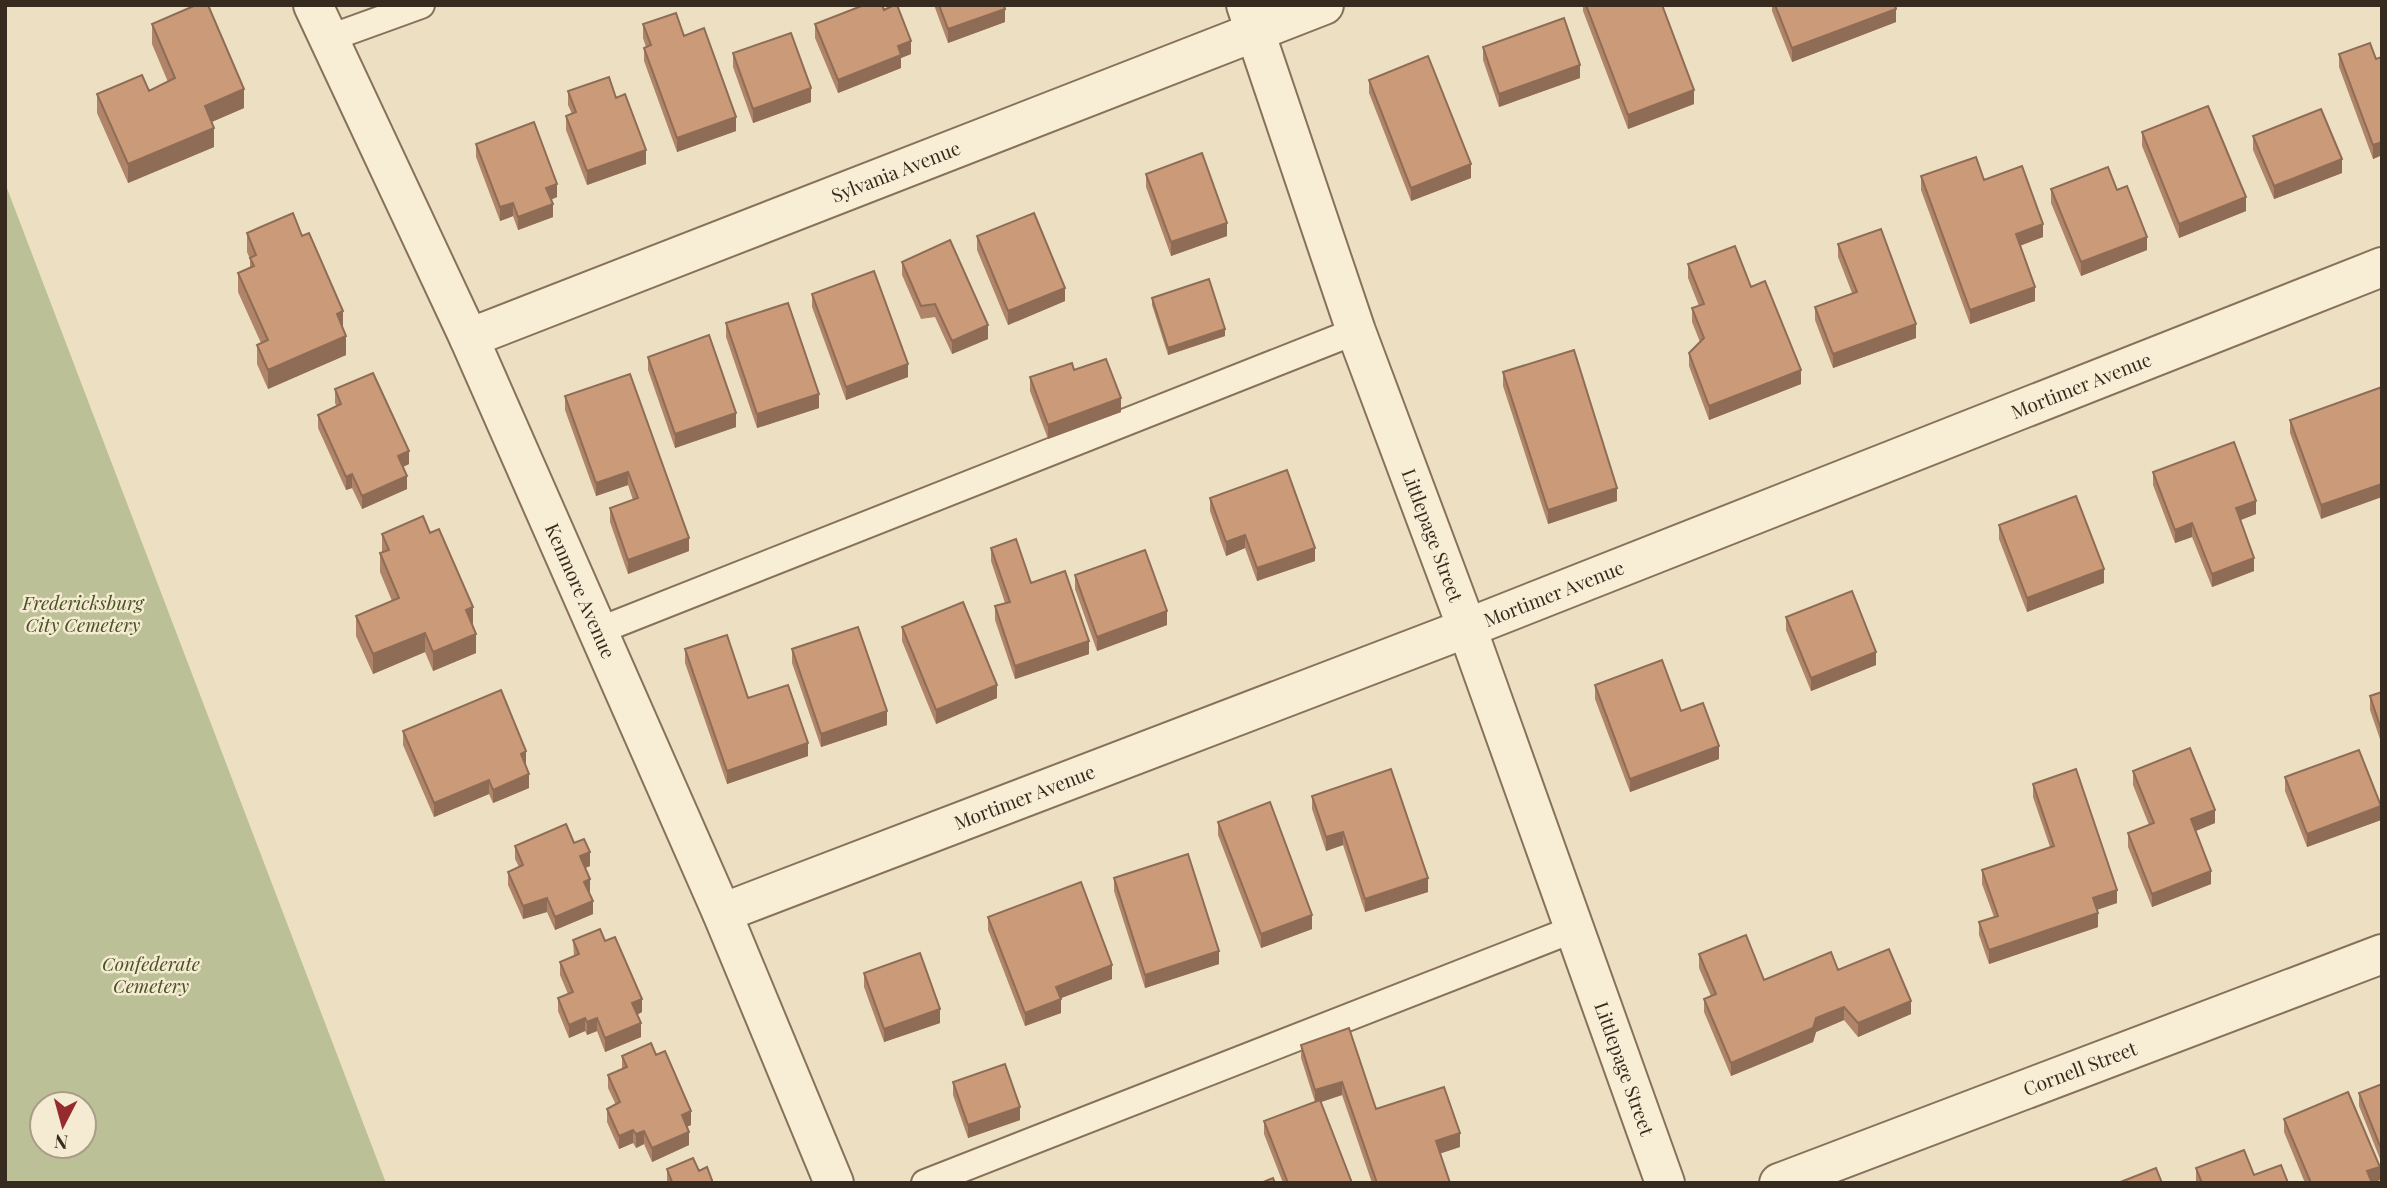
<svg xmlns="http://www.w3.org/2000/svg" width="2387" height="1188" font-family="'Playfair Display',serif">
  <rect width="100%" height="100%" fill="#ede0c2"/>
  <!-- cemetery -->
  <path fill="#bbc096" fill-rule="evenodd" d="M5,183L386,1183H5ZM42,1104H84V1146H42Z"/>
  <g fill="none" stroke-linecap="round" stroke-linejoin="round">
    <!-- lane casing -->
    <g stroke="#87715a" stroke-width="30">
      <path id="lane" d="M327,39L421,5
        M598,631L1356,331
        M925,1183L1574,929"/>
    </g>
    <!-- street casing -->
    <g stroke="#87715a" stroke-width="42">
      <g id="street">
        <path id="s1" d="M313,5L469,338L722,913L834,1183"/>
        <path id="s2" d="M1246,5L1356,331L1467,628L1665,1183"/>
        <path id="s3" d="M469,338L1324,5"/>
        <path id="s4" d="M722,913L1467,628L2382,267"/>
        <path id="s5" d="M1779,1183L2382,954"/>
      </g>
    </g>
    <!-- lane -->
    <use href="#lane" stroke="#f8edd5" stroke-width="26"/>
    <!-- street -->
    <use href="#street" stroke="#f8edd5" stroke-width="38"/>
  </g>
  <!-- wall -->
  <path fill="#af8468" d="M934,5H1004L1005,22L948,43Z
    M1583,5H1662L1694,104L1628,129L1583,11Z
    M1772,5H1895L1896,22L1792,62L1772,11Z
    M884,10L911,54L901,58V68L838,93L815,38V24Z
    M152,24L244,108L211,122L214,147L128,183L97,113V94L149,91L168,82L152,44Z
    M643,24L736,131L677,152L644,61V48L646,47L643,38Z
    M1483,47L1580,78L1499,107L1483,60Z
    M733,53L811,102L753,123L733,67Z
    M2339,54L2376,59L2382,57V155L2373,159L2339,67Z
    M1369,80L1471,178L1411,201L1369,93Z
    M568,91L646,164L587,185L566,130V116L572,114L568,105Z
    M2142,132L2246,211L2179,238L2142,146Z
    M2253,136L2342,173L2274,199L2253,150Z
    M476,144L557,197L551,200L553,217L518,230L513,216L500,221L476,157Z
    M1146,174L1227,236L1171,256L1146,187Z
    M1921,176L1984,180L2043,237L2020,246L2035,301L1970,324L1921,190Z
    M2051,189L2117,190L2147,250L2081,276L2051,203Z
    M247,233L343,328L346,355L268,389L257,364V345L261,343L238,292V273L250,268V259L247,252Z
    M977,236L1065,301L1008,325L977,250Z
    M1838,244L1916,338L1833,368L1815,320V307L1852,293L1838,257Z
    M902,262L988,339L952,354L935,317L921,319L902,275Z
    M1688,264L1751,287L1801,384L1709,420L1689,366V353L1700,342L1692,322V308L1699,306L1688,278Z
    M812,294L908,377L846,400L812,307Z
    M1152,298L1225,336L1168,355L1152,305Z
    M726,323L819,408L757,428L726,337Z
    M648,357L736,427L675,448L648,370Z
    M1074,370L1121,412L1048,439L1030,391V377Z
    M1503,372L1617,501L1548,524L1503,386Z
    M630,374L689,551L628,574L610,522V508L633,500L628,485L596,496L565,410V396Z
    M2382,387L2321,519L2290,433V420Z
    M335,389L409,464L403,467L407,489L362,509L352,488L346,490L318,428V415L337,407L335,403Z
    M2153,472L2256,514L2240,520L2254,571L2212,587L2192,537L2175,543L2153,485Z
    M1210,498L1315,561L1257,581L1245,548L1226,556L1210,511Z
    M1999,525L2104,583L2027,612L1999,539Z
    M382,534L473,625L476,653L433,671L425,652L373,674L356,636V616L392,601L380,572V553L382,552Z
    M991,548L1031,583L1089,654L1015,679L995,620V606L1005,603L991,561Z
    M1075,575L1167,625L1097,651L1075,589Z
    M1786,617L1876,665L1811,691L1786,630Z
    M902,627L997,698L936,724L902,641Z
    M685,649L748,698L808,756L727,784L685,663Z
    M792,649L887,725L821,747L792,663Z
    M1595,685L1681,711L1719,759L1630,792L1595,699Z
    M2382,692V745L2370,710V696Z
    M403,731L526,765L529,788L493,803L489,794L434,817L403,745Z
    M2133,771L2215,823L2195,831L2211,884L2152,907L2128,847V833L2149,825L2133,785Z
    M2285,777L2381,820L2307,847L2285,791Z
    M2033,784L2117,903L2097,910L2098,927L1989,964L1979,935V922L1994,917L1982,884V870L2050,847L2033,797Z
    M1312,796L1428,892L1365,912L1343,845L1326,851L1312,809Z
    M1218,822L1312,929L1261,948L1218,835Z
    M574,843L590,866L585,868L590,893H589L593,914L555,930L547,912L523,919L508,885V872L519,867L515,859V846Z
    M1114,878L1219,964L1145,988L1114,891Z
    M988,917L1112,979L1061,998V1013L1025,1026L988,930Z
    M573,940L605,941L642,1012L637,1015L641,1037L605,1052L597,1031L587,1035L585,1031L569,1038L558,1011V998L568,994L560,975V962L574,956Z
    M1699,954L1764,980L1838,970L1911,1014L1858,1037L1844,1020L1816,1032L1813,1042L1731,1076L1704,1012V999L1711,996L1699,968Z
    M864,973L940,1023L884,1042L864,987Z
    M1301,1045L1376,1109L1460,1147L1440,1153L1450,1183H1372L1342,1095L1321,1102L1352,1183H1283L1264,1134V1121L1315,1102L1301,1058Z
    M656,1055L691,1125L687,1126L689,1145L652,1162L644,1144L636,1148L633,1143L619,1149L607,1122V1109L616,1105L608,1088V1075L622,1069V1056Z
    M953,1082L1020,1120L968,1138L953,1095Z
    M2382,1084V1164L2359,1106V1093Z
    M2284,1119L2380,1180L2372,1183H2305L2284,1132Z
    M2196,1168L2254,1175L2288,1183H2196Z
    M667,1169L699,1171L713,1183H667Z"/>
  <!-- shaded-wall -->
  <path fill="#8e6c55" d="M1005,9V22L948,43V29Z
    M1896,9V22L1792,62V48Z
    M911,41V54L901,58V68L838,93V80L898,46Z
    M1580,65V78L1499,107V94Z
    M811,88V102L753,123V109Z
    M244,89V108L205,125V106Z
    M1694,90V104L1628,129V115Z
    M736,117V131L677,152V138Z
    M214,128V147L128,183V164Z
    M2382,142V155L2373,159V145Z
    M646,150V164L587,185V171Z
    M2342,159V173L2274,199V186Z
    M1471,164V178L1411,201V188Z
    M557,184V197L546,201V188Z
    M2246,197V211L2179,238V224Z
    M513,203V216L500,221V207Z
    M553,204V217L518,230V217Z
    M1227,223V236L1171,256V242Z
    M2043,224V237L2016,247V234Z
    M2147,237V250L2081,276V262Z
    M2035,287V301L1970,324V310Z
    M1065,288V301L1008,325V311Z
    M343,311V330L337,314Z
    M1916,324V338L1833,368V354Z
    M988,325V339L952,354V341Z
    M1225,329V336L1168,355V348Z
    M346,336V355L268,389V370Z
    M908,364V377L846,400V387Z
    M1801,370V384L1709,420V406Z
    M819,394V408L757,428V414Z
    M1121,398V412L1048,439V425Z
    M736,413V427L675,448V434Z
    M409,451V464L398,469V456Z
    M628,472V485L596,496V483Z
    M352,474V488L346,490V477Z
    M407,476V489L362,509V496Z
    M2382,484V497L2321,519V505Z
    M1617,488V501L1548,524V510Z
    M2256,501V514L2236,522V508Z
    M2192,523V537L2175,543V530Z
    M1245,535V548L1226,556V542Z
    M689,538V551L628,574V560Z
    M1315,548V561L1257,581V568Z
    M2254,558V571L2212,587V574Z
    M2104,569V583L2027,612V598Z
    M473,607V626L466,610Z
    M1167,611V625L1097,651V637Z
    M425,633V652L373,674V654Z
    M476,634V653L433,671V652Z
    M1089,641V654L1015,679V666Z
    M1876,652V665L1811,691V678Z
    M997,685V698L936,724V710Z
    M887,711V725L821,747V734Z
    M808,743V756L727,784V771Z
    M1719,746V759L1630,792V779Z
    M526,751V765L521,767V754Z
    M529,774V788L493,803V790Z
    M489,780V794L434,817V803Z
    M2381,806V820L2307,847V834Z
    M2215,810V823L2191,833V819Z
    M1343,832V845L1326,851V837Z
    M590,852V866L580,870V856Z
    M2211,871V884L2152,907V894Z
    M1428,878V892L1365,912V899Z
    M590,879V893L584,895V882Z
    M2117,890V903L2093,911V898Z
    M547,898V912L523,919V906Z
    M593,901V914L555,930V917Z
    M2098,913V927L1989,964V950Z
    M1312,915V929L1261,948V934Z
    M1219,951V964L1145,988V975Z
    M1112,965V979L1056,1000V987Z
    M642,999V1012L632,1017V1003Z
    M1061,999V1013L1025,1026V1013Z
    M1911,1001V1014L1858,1037V1023Z
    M1844,1007V1020L1816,1032L1813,1042L1731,1076V1063L1816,1018Z
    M940,1009V1023L884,1042V1029Z
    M585,1018V1031L569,1038V1025Z
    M597,1018V1031L587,1035V1022Z
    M641,1023V1037L605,1052V1038Z
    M1342,1082V1095L1315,1104V1090Z
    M1020,1107V1120L968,1138V1125Z
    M691,1111V1125L682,1129V1115Z
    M633,1130V1143L619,1149V1136Z
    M644,1131V1144L636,1148V1134Z
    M689,1132V1145L652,1162V1148Z
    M1460,1133V1147L1436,1155V1141Z
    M2380,1167V1180L2372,1183L2367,1171Z"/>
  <!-- building -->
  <path fill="#cb9a79" stroke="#8e6c55" stroke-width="2" d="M196,5H208L244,89L205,106L214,128L128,164L97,94L142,75L149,91L175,78L152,24Z
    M864,5H882L884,10L894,5H897L911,41L898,46L901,55L838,80L815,24Z
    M939,5H1004L1005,9L948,29Z
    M1586,5H1662L1694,90L1628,115Z
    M1775,5H1895L1896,9L1792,48Z
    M676,13L684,36L704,28L736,117L677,138L644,48L651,45L643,24Z
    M1564,18L1580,65L1499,94L1483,47Z
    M791,33L811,88L753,109L733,53Z
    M2370,43L2376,59L2382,57V142L2373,145L2339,54Z
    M1428,56L1471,164L1411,188L1369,80Z
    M609,77L616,98L625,94L646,150L587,171L566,116L576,112L568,91Z
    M2208,106L2246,197L2179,224L2142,132Z
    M2321,109L2342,159L2274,186L2253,136Z
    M534,122L557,184L546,188L553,204L518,217L513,203L500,207L476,144Z
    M1202,153L1227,223L1171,242L1146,174Z
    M1976,157L1984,180L2022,166L2043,224L2016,234L2035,287L1970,310L1921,176Z
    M2108,167L2117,190L2127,186L2147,237L2081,262L2051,189Z
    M293,213L302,236L309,233L343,311L337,314L346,336L268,370L257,345L268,340L238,273L254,266L250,258L256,255L247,233Z
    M1034,213L1065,288L1008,311L977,236Z
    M1881,229L1916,324L1833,354L1815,307L1857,292L1838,244Z
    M950,240L988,325L952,341L935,304L921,306L902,262Z
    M1735,246L1751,287L1765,281L1801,370L1709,406L1689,353L1704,338L1692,308L1704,304L1688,264Z
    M874,271L908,364L846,387L812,294Z
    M1209,279L1225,329L1168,348L1152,298Z
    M788,303L819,394L757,414L726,323Z
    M709,335L736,413L675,434L648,357Z
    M1574,350L1617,488L1548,510L1503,372Z
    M1106,359L1121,398L1048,425L1030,377L1072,363L1074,370Z
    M373,373L409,451L398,456L407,476L362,496L352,474L346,477L318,415L341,404L335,389Z
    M630,374L689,538L628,560L610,508L638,498L628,472L596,483L565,396Z
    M2382,387V484L2321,505L2290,420Z
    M2234,442L2256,501L2236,508L2254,558L2212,574L2192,523L2175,530L2153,472Z
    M1287,470L1315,548L1257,568L1245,535L1226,542L1210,498Z
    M2076,496L2104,569L2027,598L1999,525Z
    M423,516L430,533L439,529L473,607L466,610L476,634L433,652L425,633L373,654L356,616L399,598L380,553L389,550L382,534Z
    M1016,539L1031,583L1065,571L1089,641L1015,666L995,606L1010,602L991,548Z
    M1145,550L1167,611L1097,637L1075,575Z
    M1852,591L1876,652L1811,678L1786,617Z
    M963,602L997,685L936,710L902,627Z
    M858,627L887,711L821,734L792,649Z
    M727,635L748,698L788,685L808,743L727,771L685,649Z
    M1662,660L1681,711L1703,703L1719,746L1630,779L1595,685Z
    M501,690L526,751L521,754L529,774L493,790L489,780L434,803L403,731Z
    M2382,692V732L2370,696Z
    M2190,748L2215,810L2191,819L2211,871L2152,894L2128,833L2154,823L2133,771Z
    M2359,750L2381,806L2307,834L2285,777Z
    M1391,769L1428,878L1365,899L1343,832L1326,837L1312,796Z
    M2076,769L2117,890L2093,898L2098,913L1989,950L1979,922L1998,916L1982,870L2054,846L2033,784Z
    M1270,802L1312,915L1261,934L1218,822Z
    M566,824L574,843L584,839L590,852L580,856L590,879L584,882L593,901L555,917L547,898L523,906L508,872L523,865L515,846Z
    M1188,854L1219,951L1145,975L1114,878Z
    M1081,882L1112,965L1056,987L1061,999L1025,1013L988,917Z
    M600,929L605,941L615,937L642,999L632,1003L641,1023L605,1038L597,1018L587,1022L585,1018L569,1025L558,998L573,992L560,962L579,954L573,940Z
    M1746,935L1764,980L1831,952L1838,970L1889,949L1911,1001L1858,1023L1844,1007L1816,1018L1813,1028L1731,1063L1704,999L1716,994L1699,954Z
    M920,953L940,1009L884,1029L864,973Z
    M1349,1028L1376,1109L1444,1087L1460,1133L1436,1141L1450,1183H1377L1342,1082L1315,1090L1301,1045Z
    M651,1043L656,1055L665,1051L691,1111L682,1115L689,1132L652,1148L644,1131L636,1134L633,1130L619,1136L607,1109L620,1102L608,1075L627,1067L622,1056Z
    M1005,1064L1020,1107L968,1125L953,1082Z
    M2382,1084V1151L2359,1093Z
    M2348,1092L2380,1167L2367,1171L2372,1183H2311L2284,1119Z
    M1320,1100L1352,1183H1288L1264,1121Z
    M2244,1150L2254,1175L2281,1165L2288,1183H2202L2196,1168Z
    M693,1158L699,1171L707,1167L713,1183H670L672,1182L667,1169Z
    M2156,1168L2162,1183H2118Z
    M1273,1178L1275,1183H1261Z"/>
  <g text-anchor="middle" stroke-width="5" stroke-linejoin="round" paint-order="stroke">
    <!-- street labels -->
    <g font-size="19" fill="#372a1e" stroke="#f5ead2">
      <text dy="7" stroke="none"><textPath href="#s3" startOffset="458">Sylvania Avenue</textPath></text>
      <text dy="7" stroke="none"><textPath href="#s4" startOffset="1458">Mortimer Avenue</textPath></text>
      <text dy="7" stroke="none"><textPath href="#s2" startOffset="562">Littlepage Street</textPath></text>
      <text dy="7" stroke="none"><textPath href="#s1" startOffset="644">Kenmore Avenue</textPath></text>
      <text dy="7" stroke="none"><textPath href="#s4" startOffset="891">Mortimer Avenue</textPath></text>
      <text dy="7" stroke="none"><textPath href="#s4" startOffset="324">Mortimer Avenue</textPath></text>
      <text dy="7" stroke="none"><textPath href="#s5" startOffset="322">Cornell Street</textPath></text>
      <text dy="7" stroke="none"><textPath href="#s2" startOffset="1129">Littlepage Street</textPath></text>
    </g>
    <!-- park labels -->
    <g font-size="19" font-style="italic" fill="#485325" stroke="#f5ead2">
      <text x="83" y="610">Fredericksburg<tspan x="83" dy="22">City Cemetery</tspan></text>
      <text x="151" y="971">Confederate<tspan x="151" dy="22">Cemetery</tspan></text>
    </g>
  </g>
  <!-- border -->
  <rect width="2387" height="1188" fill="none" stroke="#372a1e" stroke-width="14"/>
  <!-- north arrow -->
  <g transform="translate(63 1125) rotate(186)"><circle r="33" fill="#f5ead2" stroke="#a99d8a" stroke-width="2"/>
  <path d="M0-5L12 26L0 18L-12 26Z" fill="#952b2c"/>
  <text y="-10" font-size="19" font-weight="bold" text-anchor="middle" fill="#372a1e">N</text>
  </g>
</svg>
